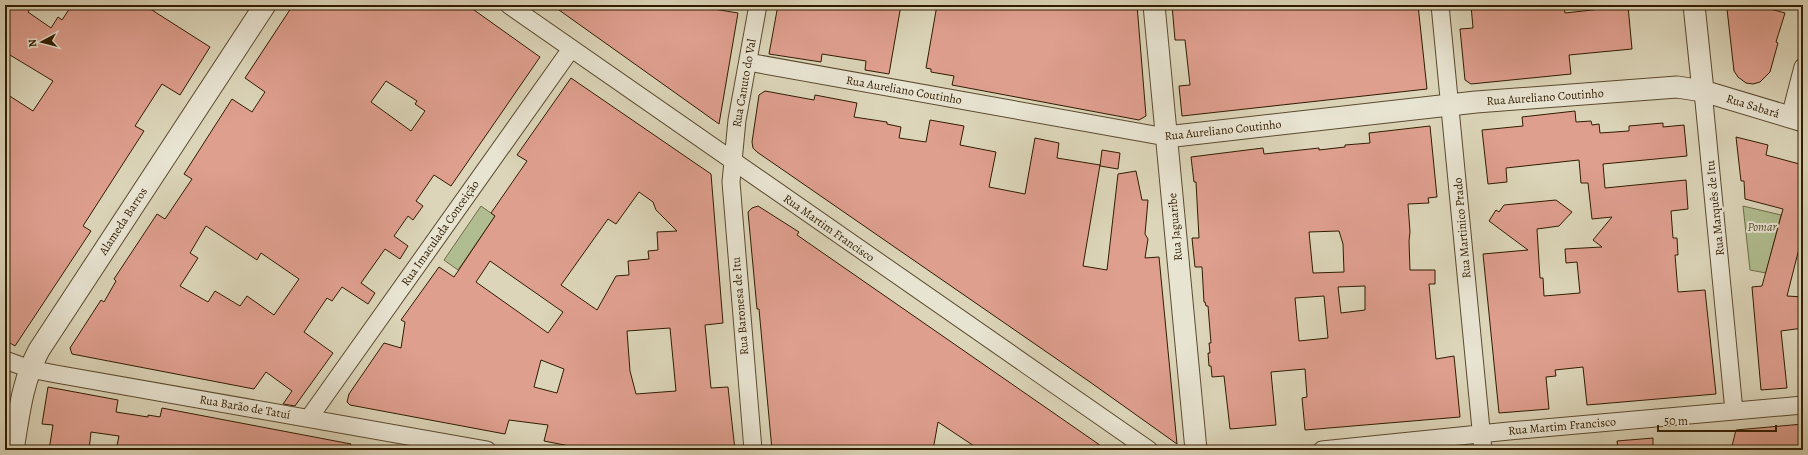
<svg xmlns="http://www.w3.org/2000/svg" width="1808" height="455" font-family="Alegreya,serif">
  <rect width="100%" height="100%" fill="#dcd5b9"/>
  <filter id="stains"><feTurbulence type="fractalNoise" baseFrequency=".005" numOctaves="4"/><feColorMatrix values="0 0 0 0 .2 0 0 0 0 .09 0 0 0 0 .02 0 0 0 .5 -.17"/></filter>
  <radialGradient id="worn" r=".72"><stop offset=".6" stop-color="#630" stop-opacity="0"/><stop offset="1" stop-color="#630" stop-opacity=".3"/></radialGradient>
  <!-- green -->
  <path fill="#b0bd90" stroke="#706c48" d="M481,206L495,216L458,270L444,260Z
    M1743,206L1781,215L1766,273L1750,270Z"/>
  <!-- building -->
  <path fill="#df9f8f" stroke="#301c00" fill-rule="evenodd" d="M5,5H32L28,12L51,28L58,17L62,20L72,5H144L210,47L180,95L162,84L135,126L144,131L83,226L91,231L15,346L5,340V93L33,111L53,81L5,52Z
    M293,5H358L365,10L368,5H467L540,57L451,186L434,175L416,201L423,206L413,220L408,216L394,236L408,246L400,259L385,249L361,283L375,293L368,304L342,287L332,301L327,298L304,332L333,353L295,406L283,404L292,391L266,372L254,389L72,354L70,348L101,300L104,302L116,281L114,279L157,214L165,219L192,179L184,174L232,99L252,112L265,92L245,78ZM386,81L417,101L415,104L425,111L411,131L371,102ZM206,226L257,260L261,253L299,279L274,315L247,296L240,306L215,291L208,302L180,286L198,258L190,253Z
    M552,5H689L738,13L719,124Z
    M778,5H901L889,74L865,70L866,61L822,54L821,62L769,54Z
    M937,5H1137L1146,116L1139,120L952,85L954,76L931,72V69L926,68Z
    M1172,5H1418L1427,89L1182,116L1179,86L1190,85L1185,40H1175Z
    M1471,5H1564L1565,13L1628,6L1632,49L1569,55L1571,74L1471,84L1465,80L1460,29L1473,28Z
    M1730,5H1756L1785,13L1776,42L1778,43L1770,72L1760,82L1753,84L1746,83L1738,77L1734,71L1727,9H1731Z
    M571,78L711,174L723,323L705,325L711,388L728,387L735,450H590L544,441L548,425L509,420L505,434L350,405L347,402L349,394L384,343L401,348L405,322L401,320L439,267L454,277L495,216L491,213L527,161L517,155ZM639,192L653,202L656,210L677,231L657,232L658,250L648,251L649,259L628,261L629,275L616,276L597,310L561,285L608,219L616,224ZM490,261L563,312L548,333L476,282ZM670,328L676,391L636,394L630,371L627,331ZM541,360L564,369L557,393L534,387Z
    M765,91L814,100L815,95L857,103L854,117L887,122V124L901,127L899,138L926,142L930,120L964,126L960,145L996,152L989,187L1025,194L1035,138L1059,143L1057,158L1100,165L1083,266L1107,270L1118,174L1136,171L1142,200H1148L1145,234L1148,239L1145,258L1159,257L1177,444L1090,382L757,152L753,148L752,142L759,95Z
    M1575,111L1576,122L1591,121L1592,125L1599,124L1600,133L1629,131V126L1663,123V127L1684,125L1687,156L1603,164L1605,188L1686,180L1688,209L1671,211L1673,238H1677L1678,255H1675L1678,292L1705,290L1716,394L1587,405L1583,367L1555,370L1556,376L1546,377L1549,409L1499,413L1483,254L1528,250L1489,221L1496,210L1499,212L1504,205L1556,200L1572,212L1559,226L1537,229L1540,278H1543L1544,296L1580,293L1577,262L1566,263L1565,249L1602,247L1593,240L1612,217L1592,219L1588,183H1581L1579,160L1506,168L1507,182L1488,184L1482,130L1523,126L1522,117Z
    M1430,126L1437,197L1428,198L1429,203L1408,204L1410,232L1409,241L1410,270H1435V284H1429L1436,359L1454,356L1460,417L1305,430L1302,398L1307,397L1305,369L1271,372L1276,425L1230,429L1224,376L1212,377L1211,366H1209L1208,353H1210L1209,343H1211L1208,306H1206L1205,302H1204L1202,267H1195L1192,238H1199L1196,182H1194L1191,157L1263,148L1264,154L1319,148V150L1345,147V145L1370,143L1369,133ZM1339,231L1343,244L1344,272L1313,273L1309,232ZM1365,286V310L1341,313L1338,287ZM1324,296L1328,338L1299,341L1295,298Z
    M1736,137L1768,145L1766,155L1803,165V233L1787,296L1803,297V328L1781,331L1787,388L1761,390L1752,287L1762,286L1783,209L1745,199L1744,181H1741Z
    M1102,150L1120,153L1118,169L1100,166Z
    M758,206L799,232L797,235L1107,450H980L938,422L933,450H772L759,309H757L748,212L752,208Z
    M48,387L118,400L116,412L148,417V415L160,417L162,408L351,444L350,450H195L182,447L181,450H116L119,436L91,432L89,450H49L53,425L42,424Z
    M1803,424V450H1731L1736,430Z
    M1653,438V450H1618L1617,441Z"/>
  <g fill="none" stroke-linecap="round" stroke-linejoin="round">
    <!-- minor casing -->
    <g stroke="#5b4a2e" stroke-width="19">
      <path id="minor" d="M509,5L1149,450
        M1440,5L1483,450
        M748,62L1166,137
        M1703,91L1734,411
        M1790,117L1803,67
        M5,360L30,369L56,374L487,450
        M309,418L571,49
        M753,450L731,182L737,120L758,5
        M1322,450L1509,431L1803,405"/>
    </g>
    <!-- tertiary casing -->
    <g stroke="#5b4a2e" stroke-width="23">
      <path id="tertiary" d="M1154,5L1196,450
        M1694,5L1703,91
        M1166,137L1476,102L1677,87L1703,91L1803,121
        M13,450C19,414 22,382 39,350L265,5"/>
    </g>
    <!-- minor -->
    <use href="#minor" stroke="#e8e4d2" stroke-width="17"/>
    <!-- tertiary -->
    <use href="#tertiary" stroke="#e8e4d2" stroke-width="21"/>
  </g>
  <g text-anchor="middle" stroke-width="4" stroke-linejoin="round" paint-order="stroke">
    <!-- street labels -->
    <g font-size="12" fill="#301c00" stroke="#e8e4d2">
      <text transform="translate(744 83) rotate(-80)" y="4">Rua Canuto do Val</text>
      <text transform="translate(904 90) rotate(10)" y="4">Rua Aureliano Coutinho</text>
      <text transform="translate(1545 97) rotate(-4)" y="4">Rua Aureliano Coutinho</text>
      <text transform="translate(1753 106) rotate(17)" y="4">Rua Sabará</text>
      <text transform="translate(1223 130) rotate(-6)" y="4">Rua Aureliano Coutinho</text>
      <text transform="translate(1715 208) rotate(-96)" y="4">Rua Marquês de Itu</text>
      <text transform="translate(123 221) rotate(-57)" y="4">Alameda Barros</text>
      <text transform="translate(1175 227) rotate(-95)" y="4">Rua Jaguaribe</text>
      <text transform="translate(829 228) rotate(35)" y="4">Rua Martim Francisco</text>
      <text transform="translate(1462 228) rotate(-95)" y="4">Rua Martinico Prado</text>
      <text transform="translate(440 233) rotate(-55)" y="4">Rua Imaculada Conceição</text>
      <text transform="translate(740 306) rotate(-95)" y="4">Rua Baronesa de Itu</text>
      <text transform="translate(245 407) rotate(10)" y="4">Rua Barão de Tatuí</text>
      <text transform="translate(1562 426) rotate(-5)" y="4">Rua Martim Francisco</text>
    </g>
    <!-- park labels -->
    <g font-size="12" font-style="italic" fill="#564c2b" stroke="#e8e4d2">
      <text x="1762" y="231">Pomar</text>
    </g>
  </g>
  <!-- margin -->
  <rect width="1808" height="455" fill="none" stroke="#dcd5b9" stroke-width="20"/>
  <rect x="6" y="6" width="1796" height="443" fill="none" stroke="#301c00" stroke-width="2"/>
  <rect x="10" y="10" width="1788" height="435" fill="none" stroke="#301c00"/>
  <!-- north arrow -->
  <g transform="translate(42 42) rotate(263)" stroke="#e8e4d2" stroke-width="3" paint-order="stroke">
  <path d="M0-3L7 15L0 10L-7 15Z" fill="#301c00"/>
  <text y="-6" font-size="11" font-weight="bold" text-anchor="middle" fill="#301c00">N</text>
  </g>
  <!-- scale -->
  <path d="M1658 425v6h118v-6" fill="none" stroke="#301c00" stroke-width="2"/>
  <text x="1664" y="425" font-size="12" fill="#301c00" stroke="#e8e4d2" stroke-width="3" paint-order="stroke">50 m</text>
  <rect width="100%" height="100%" filter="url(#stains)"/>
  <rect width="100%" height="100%" fill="url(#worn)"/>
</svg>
